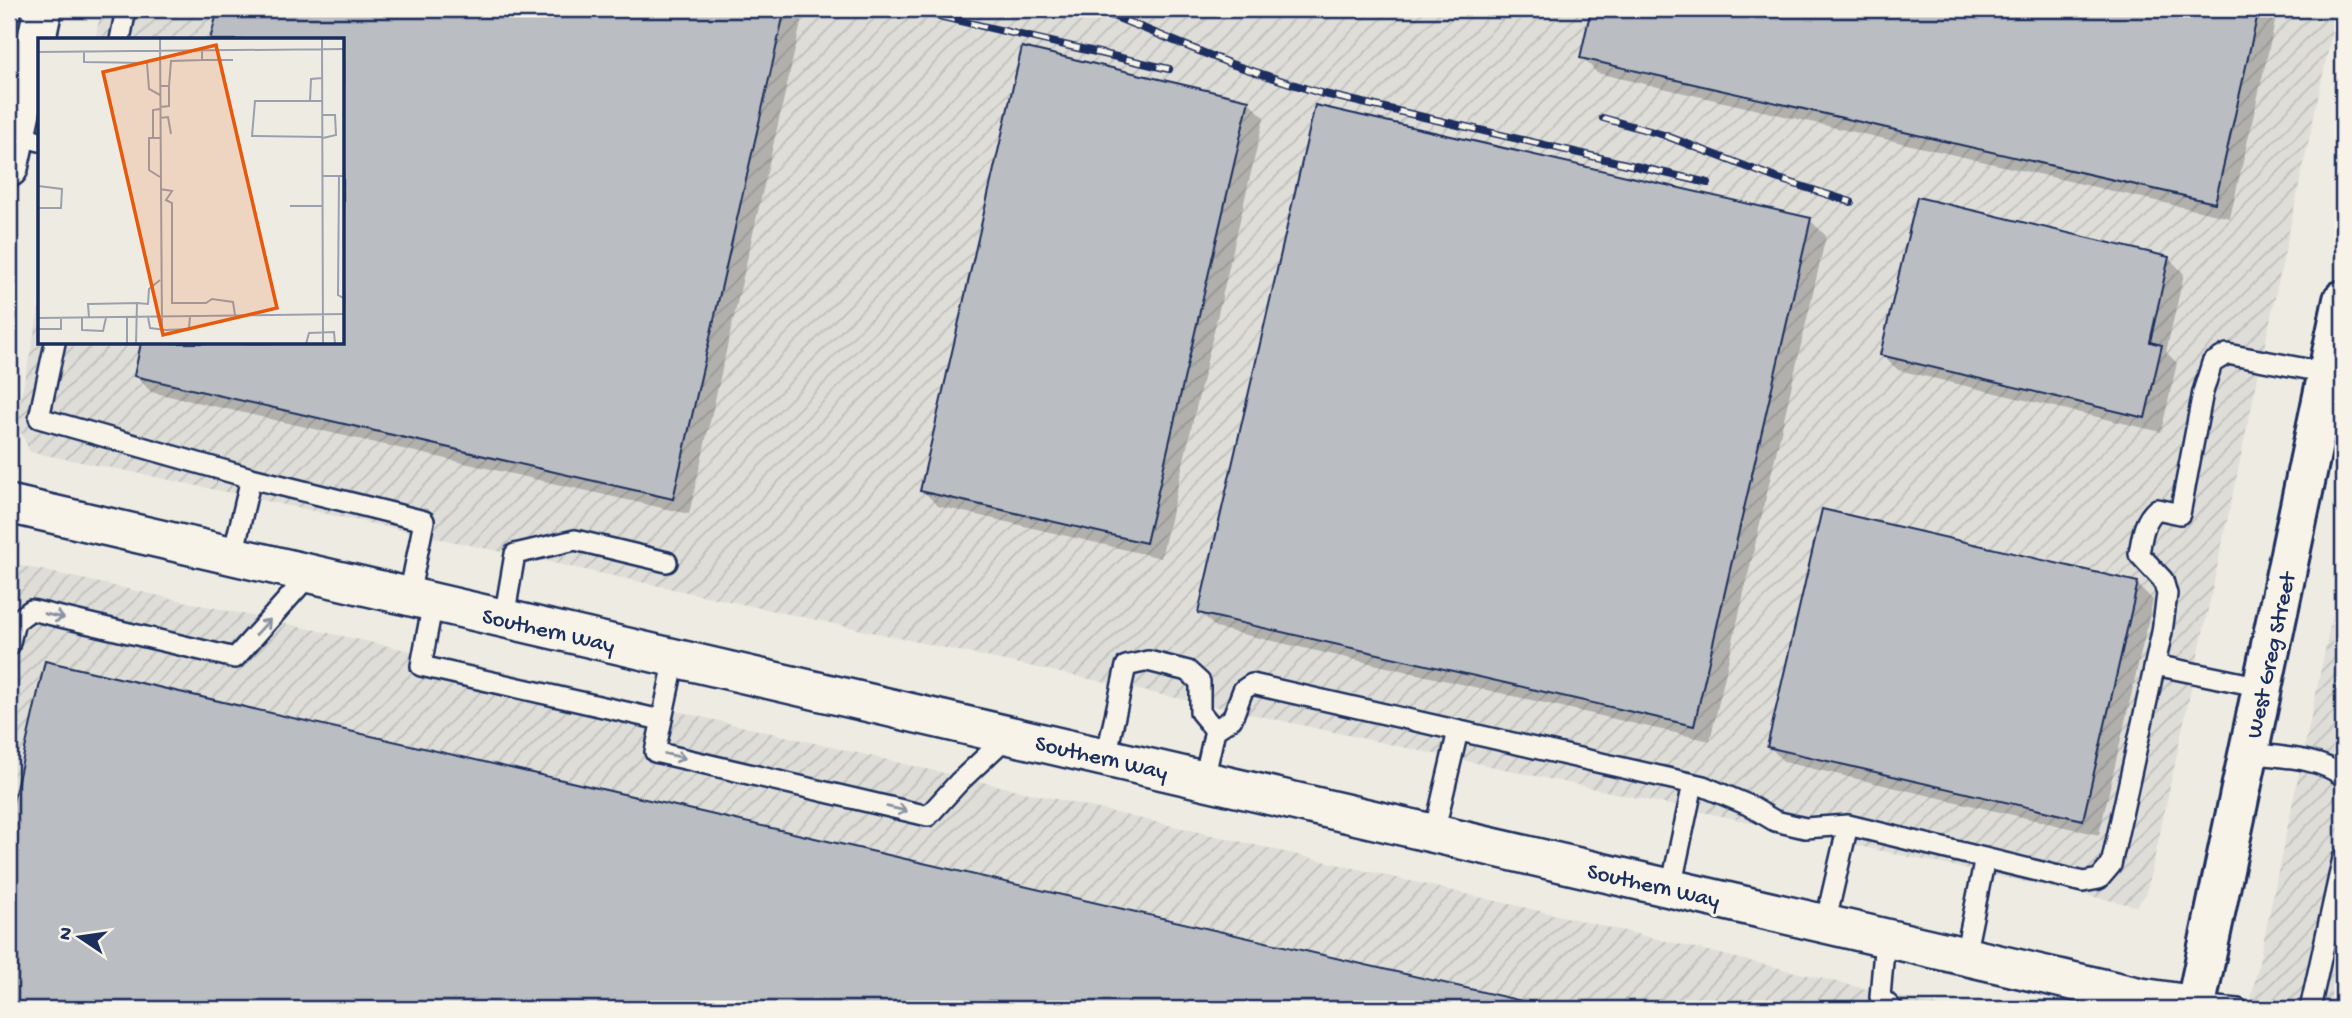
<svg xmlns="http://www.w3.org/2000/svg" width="2352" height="1018" font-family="'Gochi Hand',sans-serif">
  <defs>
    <pattern id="industrial-furrows" width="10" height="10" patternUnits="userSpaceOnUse" patternTransform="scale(1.75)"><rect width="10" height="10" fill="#deddd8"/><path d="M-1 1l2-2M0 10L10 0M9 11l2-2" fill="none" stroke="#bebebc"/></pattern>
  </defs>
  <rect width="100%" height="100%" fill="#eeebe2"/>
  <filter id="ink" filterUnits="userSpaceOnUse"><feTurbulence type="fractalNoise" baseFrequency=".0143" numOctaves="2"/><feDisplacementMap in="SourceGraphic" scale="14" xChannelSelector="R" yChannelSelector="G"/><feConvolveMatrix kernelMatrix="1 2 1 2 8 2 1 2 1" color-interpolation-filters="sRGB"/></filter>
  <g filter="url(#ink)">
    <!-- industrial -->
    <path fill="url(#industrial-furrows)" d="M101,9H2337L2155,856L2146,894L2136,906L147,475L30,452L16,422L40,305V343H343V40H95Z
      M9,563L516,674L1557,915L1950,1009H9Z
      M2343,565V1009H2249Z"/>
    <!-- shadow -->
    <path fill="#0003" d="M219,9L804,10L689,514L151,392L136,376L143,343H343V40H212Z
      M1593,9H2278L2230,218L1597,73L1582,57Z
      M1248,101L1264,117L1161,558L938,506L922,490Z
      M1810,220L1826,236L1710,741L1216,628L1200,612Z
      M2169,258L2184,274L2166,352L2177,363L2161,432L1898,370L1882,355Z
      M2137,584L2153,600L2099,835L1784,762L1769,746Z
      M46,663L1551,1009H9V826Z"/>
    <!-- building -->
    <path fill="#babdc2" stroke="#1b2f5e" stroke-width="2" d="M218,9H785L673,499L134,376L141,343H343V40H210Z
      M1591,9H2259L2215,203L1580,58Z
      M1022,47L1249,100L1146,543L920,491Z
      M1315,105L1811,218L1694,726L1198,613Z
      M1917,197L2169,257L2150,342L2162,345L2145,418L1880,355Z
      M1822,509L2138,582L2083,820L1767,747Z
      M45,661L780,830L1557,1009H9V820Z"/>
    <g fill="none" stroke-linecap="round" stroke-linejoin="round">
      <!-- service casing -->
      <g stroke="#1b2f5e" stroke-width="24">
        <path id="service" d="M120,40L126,9
          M16,135L40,141
          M55,343L39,418L251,478L233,555
          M251,478L424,521L409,596
          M433,602L421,666L661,720
          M504,618L515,554L575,540L667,562
          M9,646L15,622L31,610L235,658L311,573
          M675,658L655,752L928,816L959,782L1009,735
          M2155,665L2262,687
          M2248,753C2280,757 2317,757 2343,776
          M1106,757L1126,666L1148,661L1188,671L1200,682V712L1215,730L1232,719L1243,690L1252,684L1703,786L1748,805L1775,821L1805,828L1848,825L2083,882L2099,879L2111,865L2162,632L2167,594L2163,580L2139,554C2142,537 2143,521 2157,509L2180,514L2203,392L2212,363L2227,354L2328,373
          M1204,780L1215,730
          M1434,833L1458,731
          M1671,888L1693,784
          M1825,924L1848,825
          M1885,938L1880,997L1893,1009
          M1965,956L1985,858
          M2196,1005L2238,1009
          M2310,1009L2343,858"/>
      </g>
      <!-- minor casing -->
      <g stroke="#1b2f5e" stroke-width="42">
        <path id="minor" d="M9,168L43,9
          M9,504L2141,997L2196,1005"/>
      </g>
      <!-- secondary casing -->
      <g stroke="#1b2f5e" stroke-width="44">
        <path id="secondary" d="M2195,1009L2343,300"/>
      </g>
      <!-- service -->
      <use href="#service" stroke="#f7f3e8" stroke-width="19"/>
      <!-- minor -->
      <use href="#minor" stroke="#f7f3e8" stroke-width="37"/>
      <!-- secondary -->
      <use href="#secondary" stroke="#f7f3e8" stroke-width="38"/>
      <!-- rail casing -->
      <g stroke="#1b2f5e" stroke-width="8">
        <path id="rail" d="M908,9L1169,69
          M1096,9L1231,64L1320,93L1708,183
          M1603,118L1664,135L1776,178L1851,202"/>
      </g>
      <!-- rail -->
      <use href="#rail" stroke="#f7f3e8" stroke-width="5" stroke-dasharray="16" stroke-linecap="butt"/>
    </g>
    <!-- one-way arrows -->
    <defs><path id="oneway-shaft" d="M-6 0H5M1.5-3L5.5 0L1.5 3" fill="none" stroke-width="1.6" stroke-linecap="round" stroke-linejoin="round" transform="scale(1.75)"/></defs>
    <g stroke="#8991a3">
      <use href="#oneway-shaft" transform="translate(54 616) rotate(13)"/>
      <use href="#oneway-shaft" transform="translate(263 627) rotate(-47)"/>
      <use href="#oneway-shaft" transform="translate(675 756) rotate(13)"/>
      <use href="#oneway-shaft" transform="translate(897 809) rotate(13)"/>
    </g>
  </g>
  <g text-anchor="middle" stroke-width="6" stroke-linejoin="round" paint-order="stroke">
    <!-- street labels -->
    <g font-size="23" fill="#1b2f5e" stroke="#f7f3e8">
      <text transform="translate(549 629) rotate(13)" y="8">Southern Way</text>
      <text transform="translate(2269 655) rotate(-78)" y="8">West Greg Street</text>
      <text transform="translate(1102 756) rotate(13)" y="8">Southern Way</text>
      <text transform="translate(1654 884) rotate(13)" y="8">Southern Way</text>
    </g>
  </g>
  <!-- overview -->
  <g transform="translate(38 38)">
    <rect width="306" height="306" fill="#eeebe2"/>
    <path fill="none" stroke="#9aa0ad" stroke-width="2" d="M122,0L124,292M284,0L285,306M0,14L307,11M46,14V24L109,25L111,51L122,57M164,22H195M122,48H131L133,23L164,22V13M272,63L273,41L285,40M285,63H217L214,98L285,99M122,69L131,68V48M285,77H297L298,97L285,100M122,80L130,79L133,96M115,100V72L122,71M0,103V148M285,138H307M301,138L300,257L307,261M122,139L111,132V100H122M0,148L24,151L23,170H0M122,151L134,153L128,162L134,165V265H168L174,261L195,264L197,277M252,168H285M99,265L110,266L111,251L122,242M110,279L112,290L128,292L151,291L152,278M0,280L307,276M44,280V292L65,293L68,280M51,280L50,266L99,265L98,306M0,291H23V280M89,306V279M268,306L271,295L296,294L297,306"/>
    <path fill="#e8590c" fill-opacity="0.15" stroke="#e8590c" stroke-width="3.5" d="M178,7L239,270L125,297L65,34Z"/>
    <rect width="306" height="306" fill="none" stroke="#1b2f5e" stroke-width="3.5"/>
  </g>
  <!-- margin -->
  <rect width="2352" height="1018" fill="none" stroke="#f7f3e8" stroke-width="35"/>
  <rect x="18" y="18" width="2317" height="983" fill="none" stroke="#1b2f5e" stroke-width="2.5" filter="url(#ink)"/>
  <!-- north arrow -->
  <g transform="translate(80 937) rotate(283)" stroke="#f7f3e8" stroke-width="5" paint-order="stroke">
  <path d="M0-5L12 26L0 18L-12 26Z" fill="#1b2f5e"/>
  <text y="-10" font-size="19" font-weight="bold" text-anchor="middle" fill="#1b2f5e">N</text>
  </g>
</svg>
